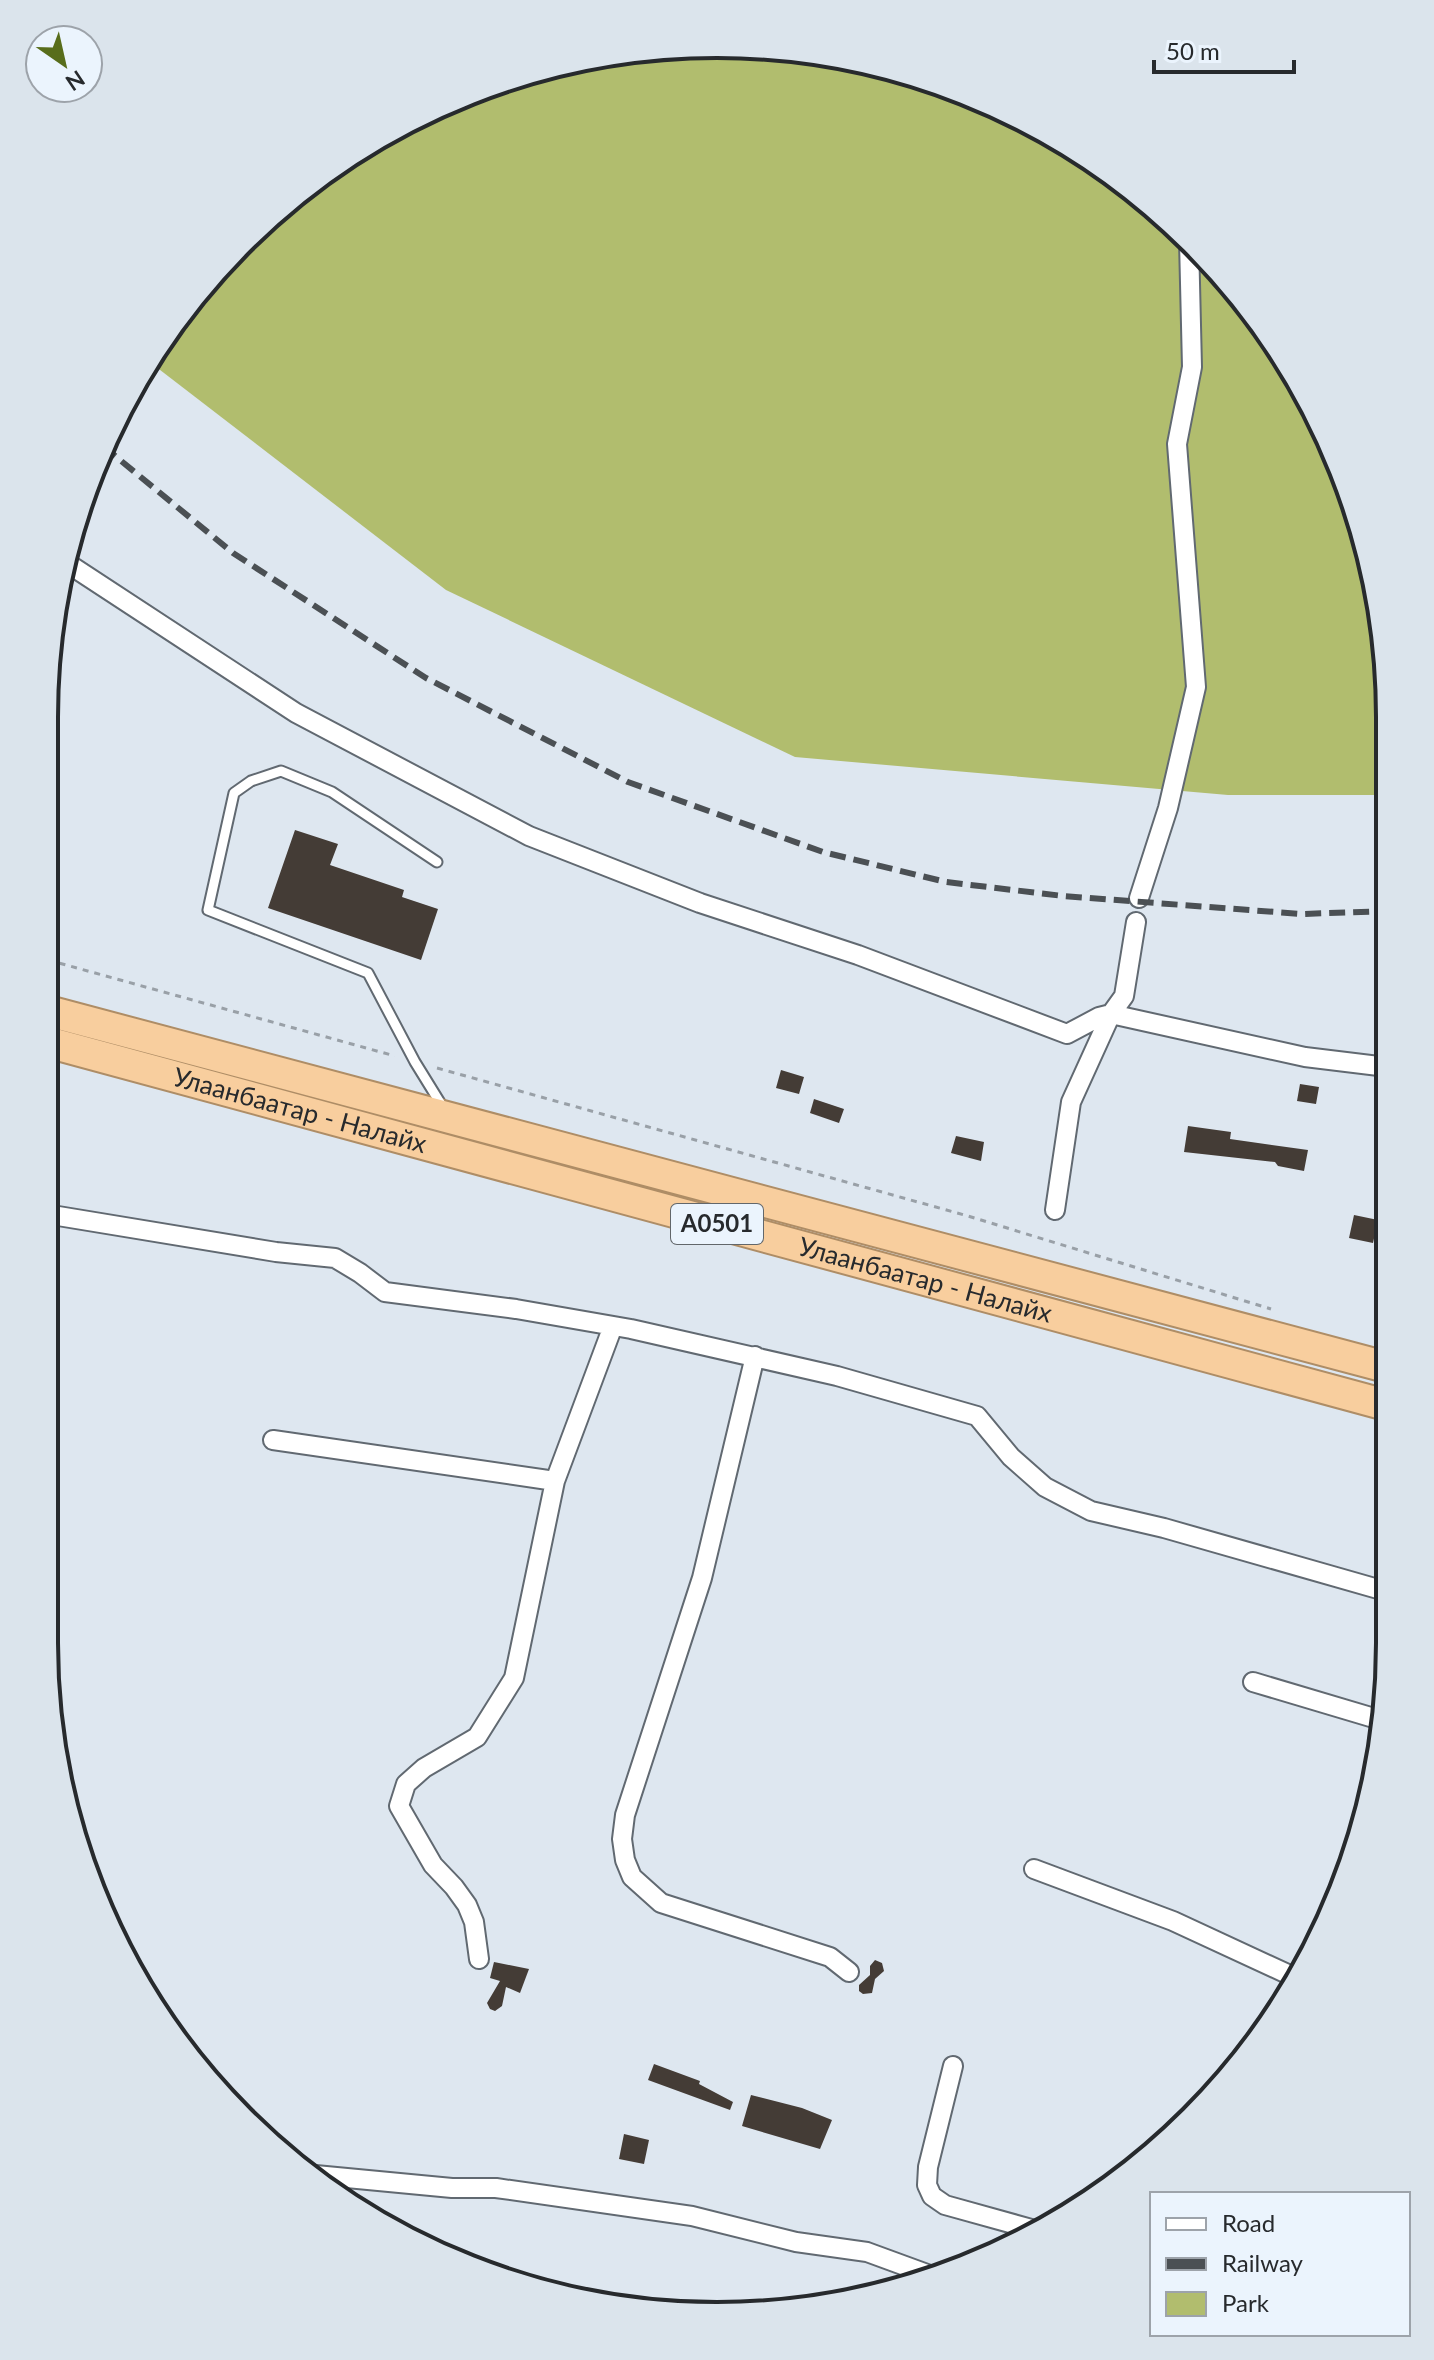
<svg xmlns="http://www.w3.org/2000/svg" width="1434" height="2360" font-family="Lato,sans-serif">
  <rect width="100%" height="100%" fill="#dee7f0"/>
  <!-- green -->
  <path fill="#b1bd6e" d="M761,45L891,67L1014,113L1126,183L1223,274L1300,381L1354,501L1389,673L1388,795H1228L795,757L446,590L151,363L183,308L273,211L380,134L500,80L629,50Z"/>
  <!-- building -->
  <path fill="#443c36" d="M295,830L338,844L330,865L404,890L402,897L438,909L421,960L268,908Z
    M781,1070L804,1077L799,1094L776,1088Z
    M1300,1084L1319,1087L1316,1104L1297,1101Z
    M814,1099L844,1109L839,1123L810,1113Z
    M1188,1126L1231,1132L1230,1139L1308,1150L1304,1171L1278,1166L1275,1162L1184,1152Z
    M956,1136L984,1142L981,1161L951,1153Z
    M1354,1215L1378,1220L1373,1243L1349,1238Z
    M875,1960L882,1963L884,1971L875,1979L872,1993L863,1994L859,1991V1985L870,1975V1966Z
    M494,1962L529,1969L520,1993L506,1987L502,2006L495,2011L490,2009L487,2003L500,1981L490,1978Z
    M654,2064L700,2081L699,2084L733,2102L730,2110L648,2080Z
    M751,2095L802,2108L832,2120L820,2149L742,2126Z
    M624,2134L649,2140L644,2164L619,2159Z"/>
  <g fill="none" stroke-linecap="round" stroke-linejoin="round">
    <!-- service casing -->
    <g stroke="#616971" stroke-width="13">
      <path id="service" d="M437,862L332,792L281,771L251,781L234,793L208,910L368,973L415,1062L444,1109"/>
    </g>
    <!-- minor casing -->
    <g stroke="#616971" stroke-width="22">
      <path id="minor" d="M67,563L296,713L529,836L700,903L858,955L1067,1034L1099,1017L1111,1014L1305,1057L1387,1067
        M1139,898L1168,808L1196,687L1177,444L1192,367L1189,241
        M1055,1210L1071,1102L1111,1014L1124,996L1136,922
        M46,1214L276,1252L335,1258L360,1273L385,1292L516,1309L631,1329L837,1376L977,1416L1011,1457L1045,1487L1091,1511L1164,1528L1385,1591
        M755,1356L702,1578L625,1815L622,1839L625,1860L632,1877L661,1903L830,1957L849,1972
        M273,1440L555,1481
        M1253,1682L1384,1721
        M1034,1869L1173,1921L1294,1977
        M479,1959L474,1922L467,1905L454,1887L433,1865L399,1806L406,1784L424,1768L477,1737L514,1678L555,1481L613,1326
        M953,2066L928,2167L927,2185L932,2196L945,2205L1035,2230
        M305,2174L452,2188H496L692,2216L796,2242L867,2252L938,2278"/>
    </g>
    <!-- trunk casing -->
    <g stroke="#ae8d66" stroke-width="34">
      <g id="trunk">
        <path d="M48,1011L1386,1367"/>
        <path id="s1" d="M47,1042L1386,1405"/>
      </g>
    </g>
    <!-- path -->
    <path stroke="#99a0a7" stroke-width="3" stroke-dasharray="6 6" stroke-linecap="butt" d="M48,960L395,1056
      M437,1068L968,1216L1271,1309"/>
    <!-- service -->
    <use href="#service" stroke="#fff" stroke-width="9"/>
    <!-- minor -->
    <use href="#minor" stroke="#fff" stroke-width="18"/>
    <!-- trunk -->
    <use href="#trunk" stroke="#f8ce9e" stroke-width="30"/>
    <!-- rail -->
    <path stroke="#4b5054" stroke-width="6" stroke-dasharray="16 8" stroke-linecap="butt" d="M103,446L233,553L426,678L628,782L823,852L946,882L1063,896L1302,914L1388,911"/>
  </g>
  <g text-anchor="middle" stroke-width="8" stroke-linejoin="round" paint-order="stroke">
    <!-- shield labels -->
    <rect fill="#ebf4fd" stroke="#62676b" stroke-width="2" x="671" y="1204" width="92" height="40" rx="6"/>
    <g font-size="24" font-weight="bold" fill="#272a2d">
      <text x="717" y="1232">A0501</text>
    </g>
    <!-- street labels -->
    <g font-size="26" fill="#272a2d" stroke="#ebf4fd">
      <text dy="9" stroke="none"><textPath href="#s1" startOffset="262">Улаанбаатар - Налайх</textPath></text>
      <text dy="9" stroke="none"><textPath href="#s1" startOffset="910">Улаанбаатар - Налайх</textPath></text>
    </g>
  </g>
  <!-- crop -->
  <path d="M0 0H1434V2360H0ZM717 58H717A659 659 0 0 1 1376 717V1643A659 659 0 0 1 717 2302H717A659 659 0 0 1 58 1643V717A659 659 0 0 1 717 58Z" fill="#dbe4ec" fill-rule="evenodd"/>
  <path fill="none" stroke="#272a2d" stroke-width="4" d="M717 58H717A659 659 0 0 1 1376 717V1643A659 659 0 0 1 717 2302H717A659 659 0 0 1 58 1643V717A659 659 0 0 1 717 58Z"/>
  <!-- legend -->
  <rect x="1150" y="2192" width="260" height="144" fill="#ebf4fd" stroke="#9da3aa" stroke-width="2"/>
  <rect x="1166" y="2218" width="40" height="12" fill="#ffffff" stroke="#9da3aa" stroke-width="2"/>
  <text x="1222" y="2232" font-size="24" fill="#272a2d">Road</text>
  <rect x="1166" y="2258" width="40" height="12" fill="#4b5054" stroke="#9da3aa" stroke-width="2"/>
  <text x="1222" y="2272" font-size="24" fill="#272a2d">Railway</text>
  <rect x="1166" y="2292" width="40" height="24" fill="#b1bd6e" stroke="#9da3aa" stroke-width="2"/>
  <text x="1222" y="2312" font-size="24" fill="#272a2d">Park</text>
  <!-- north arrow -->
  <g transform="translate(64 64) rotate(146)"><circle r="38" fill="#ebf4fd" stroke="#9da3aa" stroke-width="2"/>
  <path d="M0-6L14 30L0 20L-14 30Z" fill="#586d1b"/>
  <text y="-12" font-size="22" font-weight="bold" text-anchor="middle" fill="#272a2d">N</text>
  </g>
  <!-- scale -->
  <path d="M1154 60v12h140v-12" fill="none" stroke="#272a2d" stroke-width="4"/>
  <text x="1166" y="60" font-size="24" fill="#272a2d" stroke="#ebf4fd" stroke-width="6" paint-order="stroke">50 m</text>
</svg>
